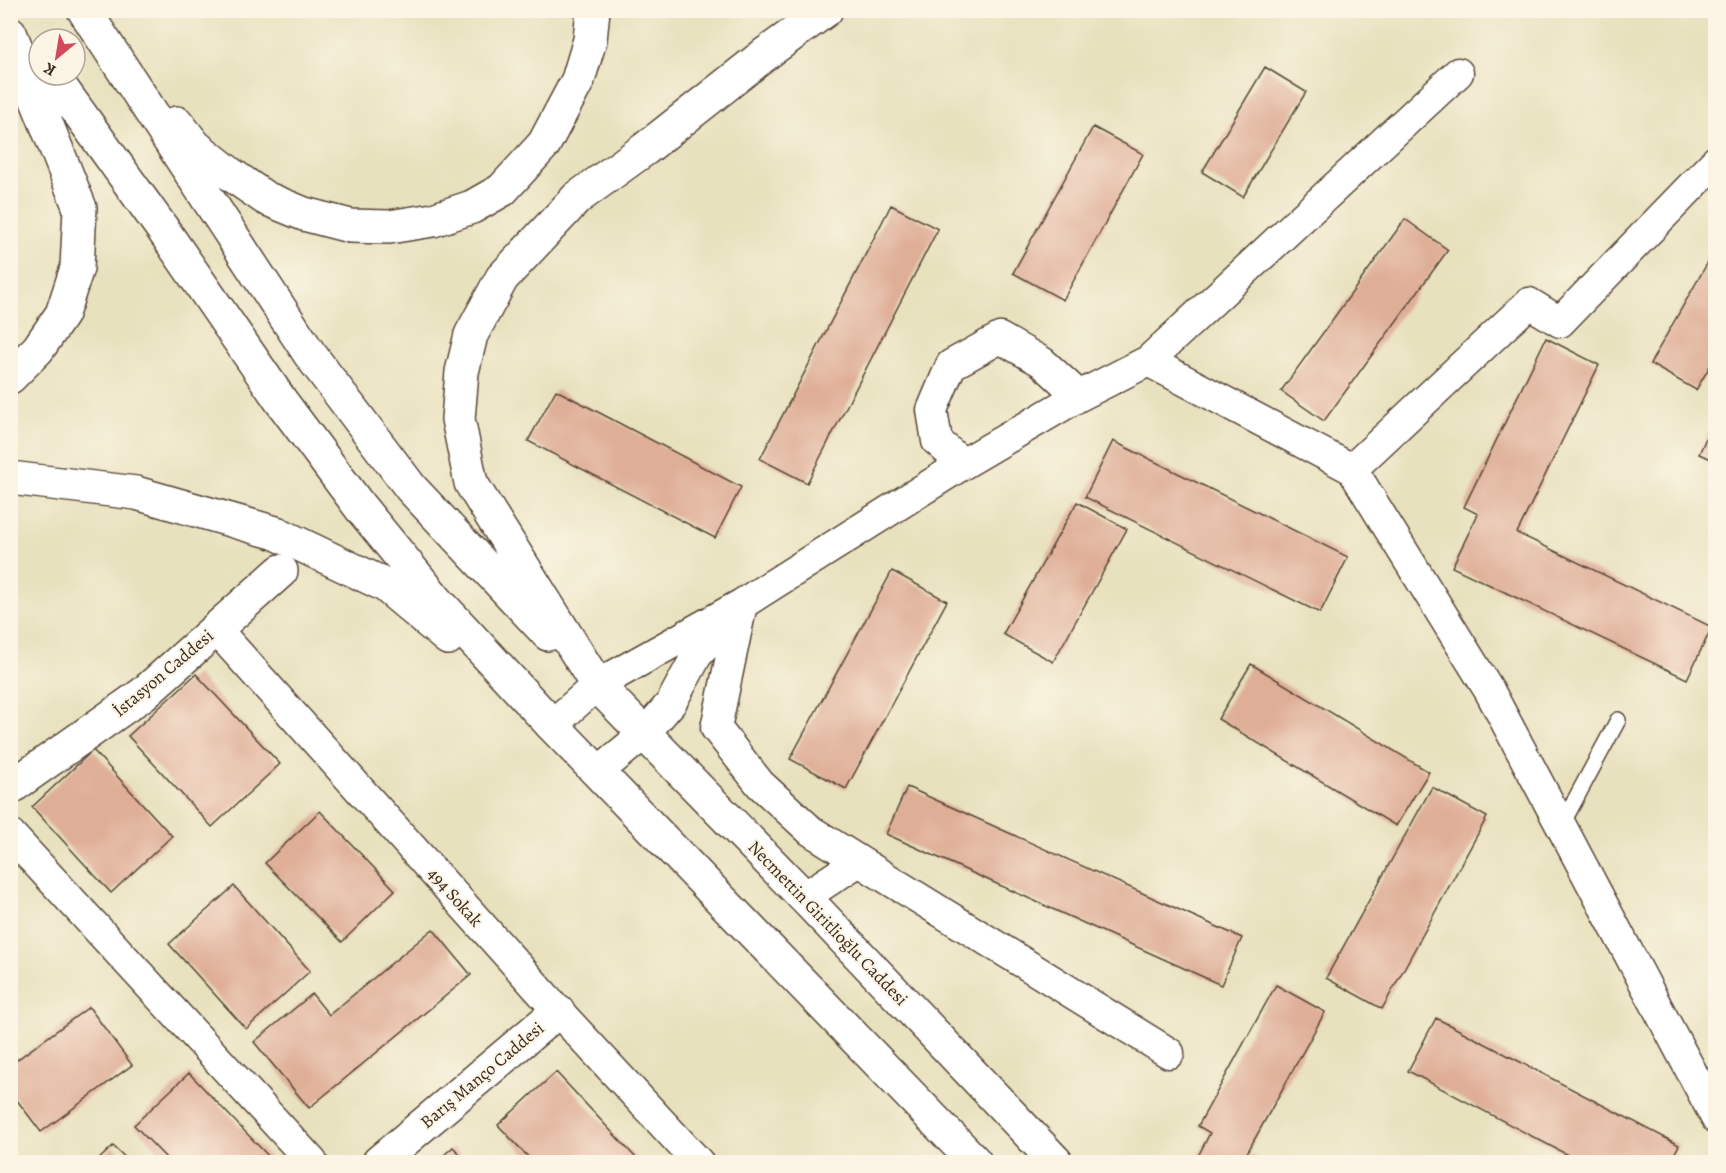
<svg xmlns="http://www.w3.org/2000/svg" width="1726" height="1173" font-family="Alegreya,serif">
  <rect width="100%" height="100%" fill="#fcf5e5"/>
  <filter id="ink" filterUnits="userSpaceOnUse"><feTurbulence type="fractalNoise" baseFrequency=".0167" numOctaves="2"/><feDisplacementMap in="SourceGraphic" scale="12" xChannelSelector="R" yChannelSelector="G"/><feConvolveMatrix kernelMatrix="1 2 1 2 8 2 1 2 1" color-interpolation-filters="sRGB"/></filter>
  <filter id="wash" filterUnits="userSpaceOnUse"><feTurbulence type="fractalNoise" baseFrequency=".008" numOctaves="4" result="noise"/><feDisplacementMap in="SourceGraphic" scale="24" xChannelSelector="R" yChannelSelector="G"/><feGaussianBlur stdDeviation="1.35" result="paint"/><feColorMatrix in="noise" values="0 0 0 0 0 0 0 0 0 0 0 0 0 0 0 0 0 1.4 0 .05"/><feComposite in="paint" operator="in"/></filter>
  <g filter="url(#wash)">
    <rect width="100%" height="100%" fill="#e8e1be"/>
    <g id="blocks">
      <!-- building -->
      <path fill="#dfae97" d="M1265,67L1306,92L1243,197L1202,172Z
        M1093,127L1143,154L1063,300L1013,273Z
        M891,205L938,229L807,483L760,459Z
        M1405,219L1448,250L1324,421L1281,391Z
        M1716,248V356L1696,390L1650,364Z
        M1546,338L1599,365L1517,533L1712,627L1687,679L1452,567L1478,514L1464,507Z
        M556,390L741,487L715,538L528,441Z
        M1716,415V461L1699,454Z
        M1113,441L1348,557L1320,613L1085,497Z
        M1077,502L1127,529L1053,662L1003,634Z
        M892,571L947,601L846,789L790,759Z
        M1251,664L1429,772L1396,826L1218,719Z
        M196,674L280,764L212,827L128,736Z
        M93,750L172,836L111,893L32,807Z
        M907,787L1242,938L1221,985L886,834Z
        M1432,787L1487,817L1382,1009L1326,978Z
        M320,811L395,890L342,942L265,863Z
        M234,886L310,971L246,1029L169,944Z
        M433,929L471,975L309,1108L254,1042L312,994L329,1015Z
        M1276,985L1325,1012L1247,1153L1266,1162H1195L1210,1133L1198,1126Z
        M89,1007L132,1065L41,1132L10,1091V1065Z
        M1436,1018L1679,1145L1670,1162H1581L1408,1071Z
        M556,1072L637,1159L634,1162H533L498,1125Z
        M189,1073L274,1162H170L134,1125Z
        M113,1146L130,1162H96Z
        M453,1147L468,1162H436Z"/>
    </g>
  </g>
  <g filter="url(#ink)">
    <use href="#blocks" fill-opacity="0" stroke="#554536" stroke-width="1.5"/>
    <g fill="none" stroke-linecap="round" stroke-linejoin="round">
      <!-- service casing -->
      <g stroke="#554536" stroke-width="18">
        <path id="service" d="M1561,826L1618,720"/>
      </g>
      <!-- minor casing -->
      <g stroke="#554536" stroke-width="33">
        <path id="minor" d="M1148,361L1458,73
          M963,464L937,441L932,410L951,365L1000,338L1042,362L1079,396
          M1352,469L1529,303L1560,322L1716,161
          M742,604L716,728L760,784L811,831L859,861
          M215,628L558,1011L698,1162
          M552,725L597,685L742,604L963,464L1079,396L1148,361L1352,469L1489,690L1716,1118
          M598,772L645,733L671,703L697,655L728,620
          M10,834L312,1162
          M804,897L859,861L1169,1053"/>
      </g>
      <!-- tertiary casing -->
      <g stroke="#554536" stroke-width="36">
        <path id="tertiary" d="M597,685L804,897L1056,1162
          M552,725L975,1162
          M10,788L143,694L281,571
          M379,1162L558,1011"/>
      </g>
      <!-- motorway casing -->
      <g stroke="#554536" stroke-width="36">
        <path id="motorway" d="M84,10L309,353L411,488L548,634
          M10,33L80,208L77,268L62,314L38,349L10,377
          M52,75L164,231L281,401L360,507L437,601L552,725
          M177,123L195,146L229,173L265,198L304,214L350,226L389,227L433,220L472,207L502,190L544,144L578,80L590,40L593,10
          M10,478L136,493L276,533L385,585L448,638
          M597,685L471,483L458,419L462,372L471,335L502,278L577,198L645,149L768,52L826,10"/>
      </g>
      <!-- service -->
      <use href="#service" stroke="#fff" stroke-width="15"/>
      <!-- minor -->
      <use href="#minor" stroke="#fff" stroke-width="30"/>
      <!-- tertiary -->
      <use href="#tertiary" stroke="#fff" stroke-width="33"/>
      <!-- motorway -->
      <use href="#motorway" stroke="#fff" stroke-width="33"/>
    </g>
  </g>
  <g text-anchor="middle" stroke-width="4.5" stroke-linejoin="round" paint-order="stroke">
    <!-- street labels -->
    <g font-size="18" fill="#3b2a1e" stroke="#fcf5e5">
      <text transform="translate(163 673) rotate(-40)" y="6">İstasyon Caddesi</text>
      <text transform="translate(455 897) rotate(48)" y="6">494 Sokak</text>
      <text transform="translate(828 923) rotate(46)" y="6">Necmettin Giritlioğlu Caddesi</text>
      <text transform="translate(482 1075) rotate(-40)" y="6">Barış Manço Caddesi</text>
    </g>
  </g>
  <!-- margin -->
  <rect width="1726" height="1173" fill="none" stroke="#fcf5e5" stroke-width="36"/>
  <!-- north arrow -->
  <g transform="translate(57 57) rotate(210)"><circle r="28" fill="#fcf5e5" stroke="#afa495" stroke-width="1.5"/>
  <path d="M0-4.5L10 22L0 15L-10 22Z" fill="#d1495b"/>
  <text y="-9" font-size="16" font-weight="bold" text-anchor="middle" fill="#3b2a1e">K</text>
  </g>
</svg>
